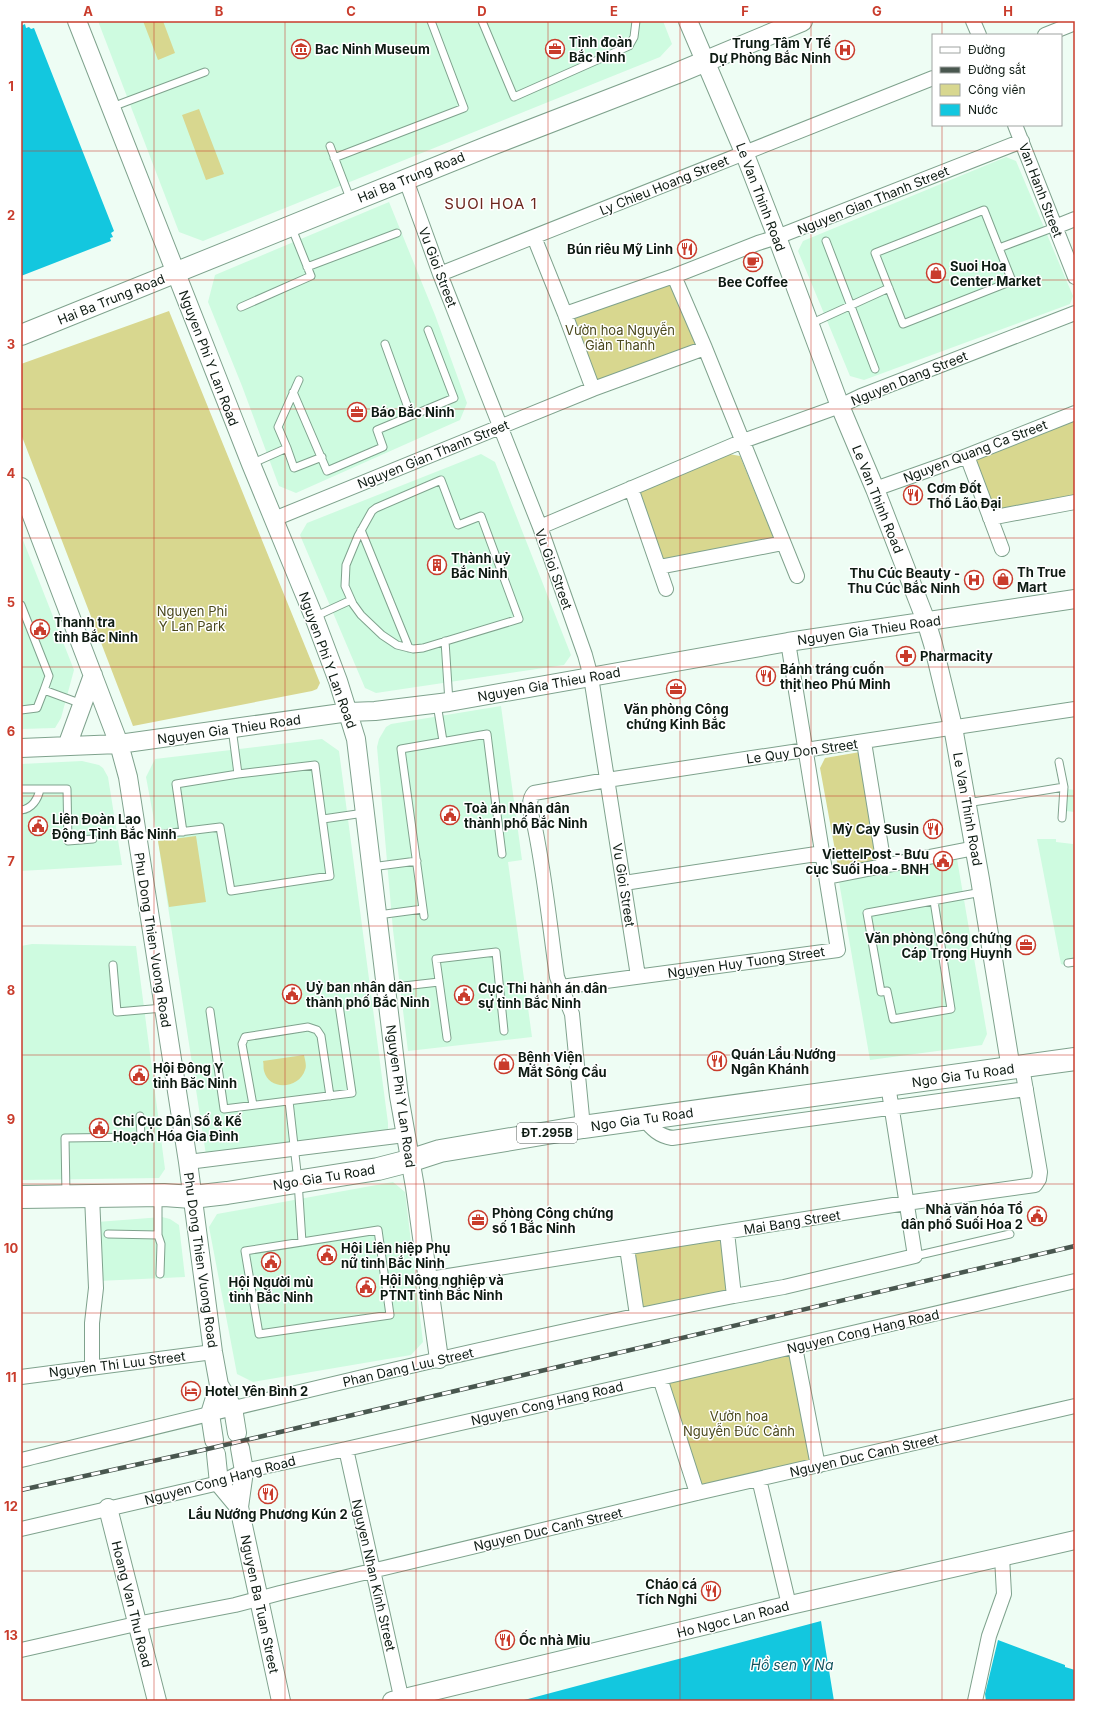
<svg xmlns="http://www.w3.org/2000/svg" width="1096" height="1722" font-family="Inter,sans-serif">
  <rect width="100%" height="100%" fill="#eefdf4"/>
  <!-- built -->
  <path fill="#cefbe0" d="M98,21H663L672,44L660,57L203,241L179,232Z
    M1006,157L1016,161L1073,296L1070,304L864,380L850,376L798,251L803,241Z
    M389,202L435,315L467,403L460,420L296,493L279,486L242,386L208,302L215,275Z
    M481,454L495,462L571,655L564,665L376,693L365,688L300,535L307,523Z
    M21,535L74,670L61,718L55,728L21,729Z
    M501,706L522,860L508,862L532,1037L408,1051L393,930L377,747L379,739L386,727L391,724Z
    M322,739L339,751L388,1123V1132L206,1155L158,841L146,777L155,759Z
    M82,761L99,765L103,768L108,777L122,865L21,871V764Z
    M1067,789L1075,790V812L1066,811Z
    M1075,830V966L1070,967L1061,964L1037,839H1056V842L1073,844Z
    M956,853L987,1034L982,1045L870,1060L838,876Z
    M32,944L136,946L165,1169L159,1178L21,1180V946Z
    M393,1182L405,1192L423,1342L411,1355L253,1382L237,1374L209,1227L217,1214Z
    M162,1217L170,1219L179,1225L185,1277L98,1281L97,1222Z"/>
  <!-- green -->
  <path fill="#d8d78f" d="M143,21H163L175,53L158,60Z
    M199,109L224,174L206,180L182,115Z
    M674,276L705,348L593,389L565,314Z
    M169,311L320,683L317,689L312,691L133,726L21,434V364Z
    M1075,414V499L996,512L972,456Z
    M729,454L740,456L773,536L769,542L664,565L638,492Z
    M860,752L882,862L839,872L820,768L825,758Z
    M196,836L206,902L169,907L158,841Z
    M304,1055C305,1060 307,1066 305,1070C299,1089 269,1091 264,1071C263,1068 264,1064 263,1061Z
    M721,1236L731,1293L639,1310L630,1249Z
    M792,1355L812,1461L699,1490L665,1384Z"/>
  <!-- water -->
  <path fill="#13c7df" d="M25,24L26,28L29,27L31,29L34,28L114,231L111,233L113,237L110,238L111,241L21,276V26Z
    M821,1621L834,1701H520L528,1699Z
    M998,1640L1065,1665V1667L1075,1670V1701H986L985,1694Z"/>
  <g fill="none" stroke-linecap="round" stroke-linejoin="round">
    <!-- service casing -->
    <g stroke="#7fa28d" stroke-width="9">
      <path id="service" d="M482,21L514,97L629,46L634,37L636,21
        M112,107L205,72
        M330,146L351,201
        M334,158L464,108L431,21
        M984,210L1012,281L903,324L875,253Z
        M826,241L875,369
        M999,248L1055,227
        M307,267L397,233
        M241,307L311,276L291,226
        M810,324L889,288
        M385,344L411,416
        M293,392L327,471L383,447L377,430L454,398L428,330
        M287,448L294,468L322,457
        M251,464L287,448L278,427L299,380
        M441,480L458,525L481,516L519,619L423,648L413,649L397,645L382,635L361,615L353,604L345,586L346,565L358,536L372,511L376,508Z
        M361,530L409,648
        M21,605L49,676L44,690L82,704
        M314,617L351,600
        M445,641L449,702
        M437,704L443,741
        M21,710L37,708L44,690
        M1059,762L1064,787
        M21,789H67L68,841L93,839
        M967,803L1064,787L1062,818
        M21,810C32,809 38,799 40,789
        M323,819L364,813
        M183,832L176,784L238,774
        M138,837L220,827L231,891L330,876L315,765L238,774L232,728
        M371,867L417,861
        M934,901L951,1009L893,1019L887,991L881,992L867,913L982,892
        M378,915L423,909
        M424,916L401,749L487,734L502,854
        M1068,963L1075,962
        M113,965L117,1012L163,1008
        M386,988L439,982
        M210,1011L224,1109L352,1093L339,1005
        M447,1038L436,959L496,952L504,1031
        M289,1101L298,1181L302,1242
        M253,1105L242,1044L245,1037L308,1027L317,1030L321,1036L330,1096
        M66,1195L65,1138L141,1137L140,1116
        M378,1230L390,1315L259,1334L245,1251Z
        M108,1234L158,1235V1198
        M158,1235L161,1244L160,1274
        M915,1256L1010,1234"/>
    </g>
    <!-- minor casing -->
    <g stroke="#7fa28d" stroke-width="16">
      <path id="minor" d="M973,21L979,35
        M1045,35L1075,23
        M1015,125L1075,277
        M406,180L440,274L540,527L585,655L591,677L638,976
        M1055,227L1075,219
        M534,237L565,314L593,389
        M440,274L933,78
        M674,276L705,348L797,576
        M565,314L674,276L758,243L777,237L1022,141
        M967,456L1002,549
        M631,488L666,589
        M875,489L954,461L1075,413
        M990,518L1075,502
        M274,519L593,389L705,348
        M540,527L743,441L840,406L861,396L1075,313
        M659,567L783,543
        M864,742L884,865
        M827,877L975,848
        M624,883L823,853
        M561,987L557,977C550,928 545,877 535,828C532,817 526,802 534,793L607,780L1075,709
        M644,1119C652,1129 659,1136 672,1138L1026,1089
        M583,1127L572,1014L561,987L838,950L788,642
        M188,1162L405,1135
        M627,1248L637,1315
        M429,1279L906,1203L1035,1185L1039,1179L1040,1172L1022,1067
        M734,1296L784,1287L915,1256L888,1085
        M795,1347L818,1466
        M92,1367V1323L96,1288L92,1196
        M21,1377L213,1352
        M660,1378L697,1493
        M346,1449L402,1701
        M21,1460C258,1402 494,1343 734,1296L727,1232
        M759,1479L789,1605
        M21,1529L219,1483L244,1471L346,1449L660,1378L1075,1281
        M21,1650L136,1624L235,1605L280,1593L697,1493L1075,1406
        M975,1701L989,1636L1004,1594L1002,1557"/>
    </g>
    <!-- tertiary casing -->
    <g stroke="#7fa28d" stroke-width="20">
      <path id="tertiary" d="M77,21L251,464L314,617L338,681L356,739L399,1096L415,1187L439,1359
        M688,21L744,152L777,237L840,406L875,489L926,621L933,644L953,727L980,879L1011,1069
        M21,487L119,744L128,777L188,1162L213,1352L219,1385L233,1408L237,1433
        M67,746L93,675
        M21,748L119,744L349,712L375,711L449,702L788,642L1075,599
        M214,1440L210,1414L219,1385
        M240,1448L244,1471L239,1507L281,1701
        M216,1454L219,1483L239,1507
        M108,1508L157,1701
        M392,1701L773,1609L1075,1540"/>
    </g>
    <!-- secondary casing -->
    <g stroke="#7fa28d" stroke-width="22">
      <path id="secondary" d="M21,335L489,146L675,74L802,21"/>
    </g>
    <!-- primary casing -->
    <g stroke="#7fa28d" stroke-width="24">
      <path id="primary" d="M21,1197L164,1195L192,1197L227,1193L378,1169L409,1161L440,1151L583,1127L1075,1059"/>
    </g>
    <!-- service -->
    <use href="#service" stroke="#fff" stroke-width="7"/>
    <!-- minor -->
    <use href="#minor" stroke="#fff" stroke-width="14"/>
    <!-- tertiary -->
    <use href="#tertiary" stroke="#fff" stroke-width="18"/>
    <!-- secondary -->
    <use href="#secondary" stroke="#fff" stroke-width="20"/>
    <!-- primary -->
    <use href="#primary" stroke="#fff" stroke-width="22"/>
    <!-- rail casing -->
    <g stroke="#49574f" stroke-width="4.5">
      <path id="rail" d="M21,1490L203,1450L1075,1246"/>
    </g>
    <!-- rail -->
    <use href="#rail" stroke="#fff" stroke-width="3" stroke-dasharray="9" stroke-linecap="butt"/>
  </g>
  <!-- grid -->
  <path fill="none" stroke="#c93c2c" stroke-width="1" stroke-opacity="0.55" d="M154,21V1701M285,21V1701M416,21V1701M548,21V1701M680,21V1701M811,21V1701M942,21V35M942,125V1701M21,151H1075M21,280H1075M21,409H1075M21,538H1075M21,667H1075M21,796H1075M21,926H1075M21,1055H1075M21,1184H1075M21,1313H1075M21,1442H1075M21,1571H1075"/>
  <!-- icons -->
  <defs>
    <g id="museum-ring" transform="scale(1)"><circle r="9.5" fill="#fff" stroke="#c93c2c" stroke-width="1.5"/><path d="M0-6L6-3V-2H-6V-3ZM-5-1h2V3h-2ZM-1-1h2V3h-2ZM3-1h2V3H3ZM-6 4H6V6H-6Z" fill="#c93c2c"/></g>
    <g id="office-ring" transform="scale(1)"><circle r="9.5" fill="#fff" stroke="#c93c2c" stroke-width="1.5"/><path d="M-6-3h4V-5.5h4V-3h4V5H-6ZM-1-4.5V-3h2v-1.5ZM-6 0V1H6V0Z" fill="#c93c2c"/></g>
    <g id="hospital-ring" transform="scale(1)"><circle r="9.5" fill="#fff" stroke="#c93c2c" stroke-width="1.5"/><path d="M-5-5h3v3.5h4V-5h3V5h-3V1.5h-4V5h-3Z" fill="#c93c2c"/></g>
    <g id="restaurant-ring" transform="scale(1)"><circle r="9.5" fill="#fff" stroke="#c93c2c" stroke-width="1.5"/><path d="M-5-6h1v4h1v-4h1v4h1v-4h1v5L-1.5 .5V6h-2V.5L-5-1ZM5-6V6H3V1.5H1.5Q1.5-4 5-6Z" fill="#c93c2c"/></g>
    <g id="cafe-ring" transform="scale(1)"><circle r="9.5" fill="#fff" stroke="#c93c2c" stroke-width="1.5"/><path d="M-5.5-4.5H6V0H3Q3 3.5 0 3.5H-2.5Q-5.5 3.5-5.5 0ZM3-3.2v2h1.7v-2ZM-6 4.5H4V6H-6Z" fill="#c93c2c"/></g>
    <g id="shop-ring" transform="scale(1)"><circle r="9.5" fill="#fff" stroke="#c93c2c" stroke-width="1.5"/><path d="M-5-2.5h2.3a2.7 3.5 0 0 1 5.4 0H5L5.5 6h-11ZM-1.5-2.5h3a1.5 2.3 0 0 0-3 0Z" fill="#c93c2c"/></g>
    <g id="building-ring" transform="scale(1)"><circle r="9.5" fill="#fff" stroke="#c93c2c" stroke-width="1.5"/><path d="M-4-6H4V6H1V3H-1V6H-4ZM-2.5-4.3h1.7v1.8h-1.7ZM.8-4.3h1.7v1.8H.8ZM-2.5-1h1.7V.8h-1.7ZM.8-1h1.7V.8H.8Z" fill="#c93c2c"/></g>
    <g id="civic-ring" transform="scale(1)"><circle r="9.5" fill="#fff" stroke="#c93c2c" stroke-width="1.5"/><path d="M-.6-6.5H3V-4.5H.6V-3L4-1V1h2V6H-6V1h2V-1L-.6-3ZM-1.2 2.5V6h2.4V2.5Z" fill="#c93c2c"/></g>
    <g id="pharmacy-ring" transform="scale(1)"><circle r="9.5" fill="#fff" stroke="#c93c2c" stroke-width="1.5"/><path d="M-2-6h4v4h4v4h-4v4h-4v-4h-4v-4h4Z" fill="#c93c2c"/></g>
    <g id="hotel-ring" transform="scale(1)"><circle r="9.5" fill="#fff" stroke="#c93c2c" stroke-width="1.5"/><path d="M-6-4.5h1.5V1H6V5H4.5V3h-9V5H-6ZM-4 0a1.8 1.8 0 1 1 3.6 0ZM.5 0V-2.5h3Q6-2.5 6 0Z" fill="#c93c2c"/></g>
  </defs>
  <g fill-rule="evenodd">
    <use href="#museum-ring" x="301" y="49"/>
    <use href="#office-ring" x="555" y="49"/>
    <use href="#hospital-ring" x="845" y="50"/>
    <use href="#restaurant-ring" x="687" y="249"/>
    <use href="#cafe-ring" x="753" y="262"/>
    <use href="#shop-ring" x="936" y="273"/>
    <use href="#office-ring" x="357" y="412"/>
    <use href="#restaurant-ring" x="913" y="495"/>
    <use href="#building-ring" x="437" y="565"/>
    <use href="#shop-ring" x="1003" y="579"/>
    <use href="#hospital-ring" x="974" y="580"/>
    <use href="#civic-ring" x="40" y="629"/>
    <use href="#pharmacy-ring" x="906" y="656"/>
    <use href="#restaurant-ring" x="766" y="676"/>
    <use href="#office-ring" x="676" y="689"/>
    <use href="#civic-ring" x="450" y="815"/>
    <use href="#civic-ring" x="38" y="826"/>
    <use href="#restaurant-ring" x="933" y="829"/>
    <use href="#civic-ring" x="943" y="861"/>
    <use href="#office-ring" x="1026" y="945"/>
    <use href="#civic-ring" x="292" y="994"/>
    <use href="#civic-ring" x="464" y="995"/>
    <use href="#restaurant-ring" x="717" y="1061"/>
    <use href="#shop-ring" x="504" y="1064"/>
    <use href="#civic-ring" x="139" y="1075"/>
    <use href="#civic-ring" x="99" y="1128"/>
    <use href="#civic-ring" x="1037" y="1216"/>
    <use href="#office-ring" x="478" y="1220"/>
    <use href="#civic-ring" x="327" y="1255"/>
    <use href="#civic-ring" x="271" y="1262"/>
    <use href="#civic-ring" x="366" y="1287"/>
    <use href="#hotel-ring" x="191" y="1391"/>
    <use href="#restaurant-ring" x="268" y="1494"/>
    <use href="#restaurant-ring" x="711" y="1591"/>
    <use href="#restaurant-ring" x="505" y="1640"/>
  </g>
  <g text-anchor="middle" stroke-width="3" stroke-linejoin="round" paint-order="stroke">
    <!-- shield labels -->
    <rect fill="#fff" stroke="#565f5a" stroke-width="1" x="517" y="1123" width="60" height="20" rx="3"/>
    <g font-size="12" font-weight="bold" fill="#0e1b13">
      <text x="547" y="1137">ĐT.295B</text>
    </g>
    <!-- poi labels -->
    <g font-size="13" font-weight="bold" fill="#0e1b13" stroke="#fff" text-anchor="start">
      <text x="569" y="47">Tỉnh đoàn<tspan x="569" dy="15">Bắc Ninh</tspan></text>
      <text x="831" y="48" text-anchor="end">Trung Tâm Y Tế<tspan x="831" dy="15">Dự Phòng Bắc Ninh</tspan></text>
      <text x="315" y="54">Bac Ninh Museum</text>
      <text x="673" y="254" text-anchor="end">Bún riêu Mỹ Linh</text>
      <text x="950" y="271">Suoi Hoa<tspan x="950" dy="15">Center Market</tspan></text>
      <text x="753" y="287" text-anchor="middle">Bee Coffee</text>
      <text x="371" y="417">Báo Bắc Ninh</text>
      <text x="927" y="493">Cơm Đốt<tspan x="927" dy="15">Thố Lão Đại</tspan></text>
      <text x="451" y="563">Thành uỷ<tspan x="451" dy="15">Bắc Ninh</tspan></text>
      <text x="1017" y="577">Th True<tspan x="1017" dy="15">Mart</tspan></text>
      <text x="960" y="578" text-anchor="end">Thu Cúc Beauty -<tspan x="960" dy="15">Thu Cúc Bắc Ninh</tspan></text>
      <text x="54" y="627">Thanh tra<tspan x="54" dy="15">tỉnh Bắc Ninh</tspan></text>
      <text x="920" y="661">Pharmacity</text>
      <text x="780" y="674">Bánh tráng cuốn<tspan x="780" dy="15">thịt heo Phú Minh</tspan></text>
      <text x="676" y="714" text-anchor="middle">Văn phòng Công<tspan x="676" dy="15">chứng Kinh Bắc</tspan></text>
      <text x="464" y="813">Toà án Nhân dân<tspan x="464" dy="15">thành phố Bắc Ninh</tspan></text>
      <text x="52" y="824">Liên Đoàn Lao<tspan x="52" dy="15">Động Tỉnh Bắc Ninh</tspan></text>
      <text x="919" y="834" text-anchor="end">Mỳ Cay Susin</text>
      <text x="929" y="859" text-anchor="end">ViettelPost - Bưu<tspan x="929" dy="15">cục Suối Hoa - BNH</tspan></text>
      <text x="1012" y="943" text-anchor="end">Văn phòng công chứng<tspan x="1012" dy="15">Cáp Trọng Huynh</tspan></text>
      <text x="306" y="992">Uỷ ban nhân dân<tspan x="306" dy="15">thành phố Bắc Ninh</tspan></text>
      <text x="478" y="993">Cục Thi hành án dân<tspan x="478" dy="15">sự tỉnh Bắc Ninh</tspan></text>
      <text x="731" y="1059">Quán Lẩu Nướng<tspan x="731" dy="15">Ngân Khánh</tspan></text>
      <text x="518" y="1062">Bệnh Viện<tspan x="518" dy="15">Mắt Sông Cầu</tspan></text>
      <text x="153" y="1073">Hội Đông Y<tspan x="153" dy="15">tỉnh Băc Ninh</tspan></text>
      <text x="113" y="1126">Chi Cục Dân Số &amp; Kế<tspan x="113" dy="15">Hoạch Hóa Gia Đình</tspan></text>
      <text x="1023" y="1214" text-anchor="end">Nhà văn hóa Tổ<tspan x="1023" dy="15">dân phố Suối Hoa 2</tspan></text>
      <text x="492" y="1218">Phòng Công chứng<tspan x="492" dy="15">số 1 Bắc Ninh</tspan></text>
      <text x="341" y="1253">Hội Liên hiệp Phụ<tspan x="341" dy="15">nữ tỉnh Bắc Ninh</tspan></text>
      <text x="380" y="1285">Hội Nông nghiệp và<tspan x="380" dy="15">PTNT tỉnh Bắc Ninh</tspan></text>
      <text x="271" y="1287" text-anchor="middle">Hội Người mù<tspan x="271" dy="15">tỉnh Bắc Ninh</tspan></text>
      <text x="205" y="1396">Hotel Yên Bình 2</text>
      <text x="268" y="1519" text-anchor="middle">Lẩu Nướng Phương Kún 2</text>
      <text x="697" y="1589" text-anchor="end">Cháo cá<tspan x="697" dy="15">Tích Nghi</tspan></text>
      <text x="519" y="1645">Ốc nhà Miu</text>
    </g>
    <!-- street labels -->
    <g font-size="13" fill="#0e1b13" stroke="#fff">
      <text transform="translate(411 177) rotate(-22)" y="5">Hai Ba Trung Road</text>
      <text transform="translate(664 185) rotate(-22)" y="5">Ly Chieu Hoang Street</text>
      <text transform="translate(1041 190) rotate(69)" y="5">Van Hanh Street</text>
      <text transform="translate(761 197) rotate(69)" y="5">Le Van Thinh Road</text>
      <text transform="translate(873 200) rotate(-22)" y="5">Nguyen Gian Thanh Street</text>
      <text transform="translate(438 267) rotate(69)" y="5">Vu Gioi Street</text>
      <text transform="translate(111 299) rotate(-22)" y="5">Hai Ba Trung Road</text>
      <text transform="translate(209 358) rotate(69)" y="5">Nguyen Phi Y Lan Road</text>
      <text transform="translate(909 378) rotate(-22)" y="5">Nguyen Dang Street</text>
      <text transform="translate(975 451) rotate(-21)" y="5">Nguyen Quang Ca Street</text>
      <text transform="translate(433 454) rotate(-22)" y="5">Nguyen Gian Thanh Street</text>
      <text transform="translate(878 499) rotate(68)" y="5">Le Van Thinh Road</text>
      <text transform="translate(554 569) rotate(70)" y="5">Vu Gioi Street</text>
      <text transform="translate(869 630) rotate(-8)" y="5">Nguyen Gia Thieu Road</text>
      <text transform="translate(328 660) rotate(70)" y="5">Nguyen Phi Y Lan Road</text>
      <text transform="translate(549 684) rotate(-10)" y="5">Nguyen Gia Thieu Road</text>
      <text transform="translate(229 729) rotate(-8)" y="5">Nguyen Gia Thieu Road</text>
      <text transform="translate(802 751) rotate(-8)" y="5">Le Quy Don Street</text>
      <text transform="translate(968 809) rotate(80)" y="5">Le Van Thinh Road</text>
      <text transform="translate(624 885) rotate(81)" y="5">Vu Gioi Street</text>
      <text transform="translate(153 940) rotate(81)" y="5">Phu Dong Thien Vuong Road</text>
      <text transform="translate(746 962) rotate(-8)" y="5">Nguyen Huy Tuong Street</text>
      <text transform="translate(963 1075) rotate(-8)" y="5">Ngo Gia Tu Road</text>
      <text transform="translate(401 1096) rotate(82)" y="5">Nguyen Phi Y Lan Road</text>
      <text transform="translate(642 1119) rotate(-8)" y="5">Ngo Gia Tu Road</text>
      <text transform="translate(324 1177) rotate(-9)" y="5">Ngo Gia Tu Road</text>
      <text transform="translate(792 1222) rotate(-9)" y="5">Mai Bang Street</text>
      <text transform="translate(201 1260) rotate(82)" y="5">Phu Dong Thien Vuong Road</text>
      <text transform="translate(863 1331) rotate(-13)" y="5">Nguyen Cong Hang Road</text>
      <text transform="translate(117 1364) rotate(-7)" y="5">Nguyen Thi Luu Street</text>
      <text transform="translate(408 1367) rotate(-13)" y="5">Phan Dang Luu Street</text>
      <text transform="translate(547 1403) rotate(-13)" y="5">Nguyen Cong Hang Road</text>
      <text transform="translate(864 1455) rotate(-13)" y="5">Nguyen Duc Canh Street</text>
      <text transform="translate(220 1480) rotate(-15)" y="5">Nguyen Cong Hang Road</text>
      <text transform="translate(548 1529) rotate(-13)" y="5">Nguyen Duc Canh Street</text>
      <text transform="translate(374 1575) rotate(77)" y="5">Nguyen Nhan Kinh Street</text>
      <text transform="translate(132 1604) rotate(76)" y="5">Hoang Van Thu Road</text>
      <text transform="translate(260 1604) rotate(78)" y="5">Nguyen Ba Tuan Street</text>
      <text transform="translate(733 1619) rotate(-14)" y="5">Ho Ngoc Lan Road</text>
    </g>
    <!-- park labels -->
    <g font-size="13" fill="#4a481c" stroke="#fff">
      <text x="620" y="335">Vườn hoa Nguyễn<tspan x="620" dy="15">Giản Thanh</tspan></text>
      <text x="192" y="616">Nguyen Phi<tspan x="192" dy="15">Y Lan Park</tspan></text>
      <text x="739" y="1421">Vườn hoa<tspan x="739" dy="15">Nguyễn Đức Cảnh</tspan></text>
    </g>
    <!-- water labels -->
    <g font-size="14" font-style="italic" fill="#14555f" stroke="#fff">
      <text x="792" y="1670">Hồ sen Y Na</text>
    </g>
    <!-- quarter labels -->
    <g font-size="15" letter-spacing="1" fill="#6b261d" stroke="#fff">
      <text x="491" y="209">SUOI HOA 1</text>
    </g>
  </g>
  <!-- border -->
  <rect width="1096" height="1722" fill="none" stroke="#ffffff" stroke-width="44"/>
  <!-- legend -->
  <rect x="932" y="34" width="130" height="92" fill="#ffffff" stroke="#9fa4a1"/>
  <rect x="940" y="47" width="20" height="6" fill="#ffffff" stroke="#9fa4a1"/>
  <text x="968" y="54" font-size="12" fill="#0e1b13">Đường</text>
  <rect x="940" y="67" width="20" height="6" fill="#49574f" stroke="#9fa4a1"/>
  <text x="968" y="74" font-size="12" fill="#0e1b13">Đường sắt</text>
  <rect x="940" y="84" width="20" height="12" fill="#d8d78f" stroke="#9fa4a1"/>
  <text x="968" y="94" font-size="12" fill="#0e1b13">Công viên</text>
  <rect x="940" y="104" width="20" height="12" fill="#13c7df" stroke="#9fa4a1"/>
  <text x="968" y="114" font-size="12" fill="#0e1b13">Nước</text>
  <rect x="22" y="22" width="1052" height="1678" fill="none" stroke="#c93c2c" stroke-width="1.5"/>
  <g font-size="13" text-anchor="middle" font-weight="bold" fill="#c93c2c">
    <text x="88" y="16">A</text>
    <text x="219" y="16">B</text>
    <text x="351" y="16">C</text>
    <text x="482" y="16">D</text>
    <text x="614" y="16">E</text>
    <text x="745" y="16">F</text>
    <text x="877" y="16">G</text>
    <text x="1008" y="16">H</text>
    <text x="11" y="91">1</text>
    <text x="11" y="220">2</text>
    <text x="11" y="349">3</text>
    <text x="11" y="478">4</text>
    <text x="11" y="607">5</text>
    <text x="11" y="736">6</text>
    <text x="11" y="866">7</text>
    <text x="11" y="995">8</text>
    <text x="11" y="1124">9</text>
    <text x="11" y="1253">10</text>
    <text x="11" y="1382">11</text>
    <text x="11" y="1511">12</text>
    <text x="11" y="1640">13</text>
  </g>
</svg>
